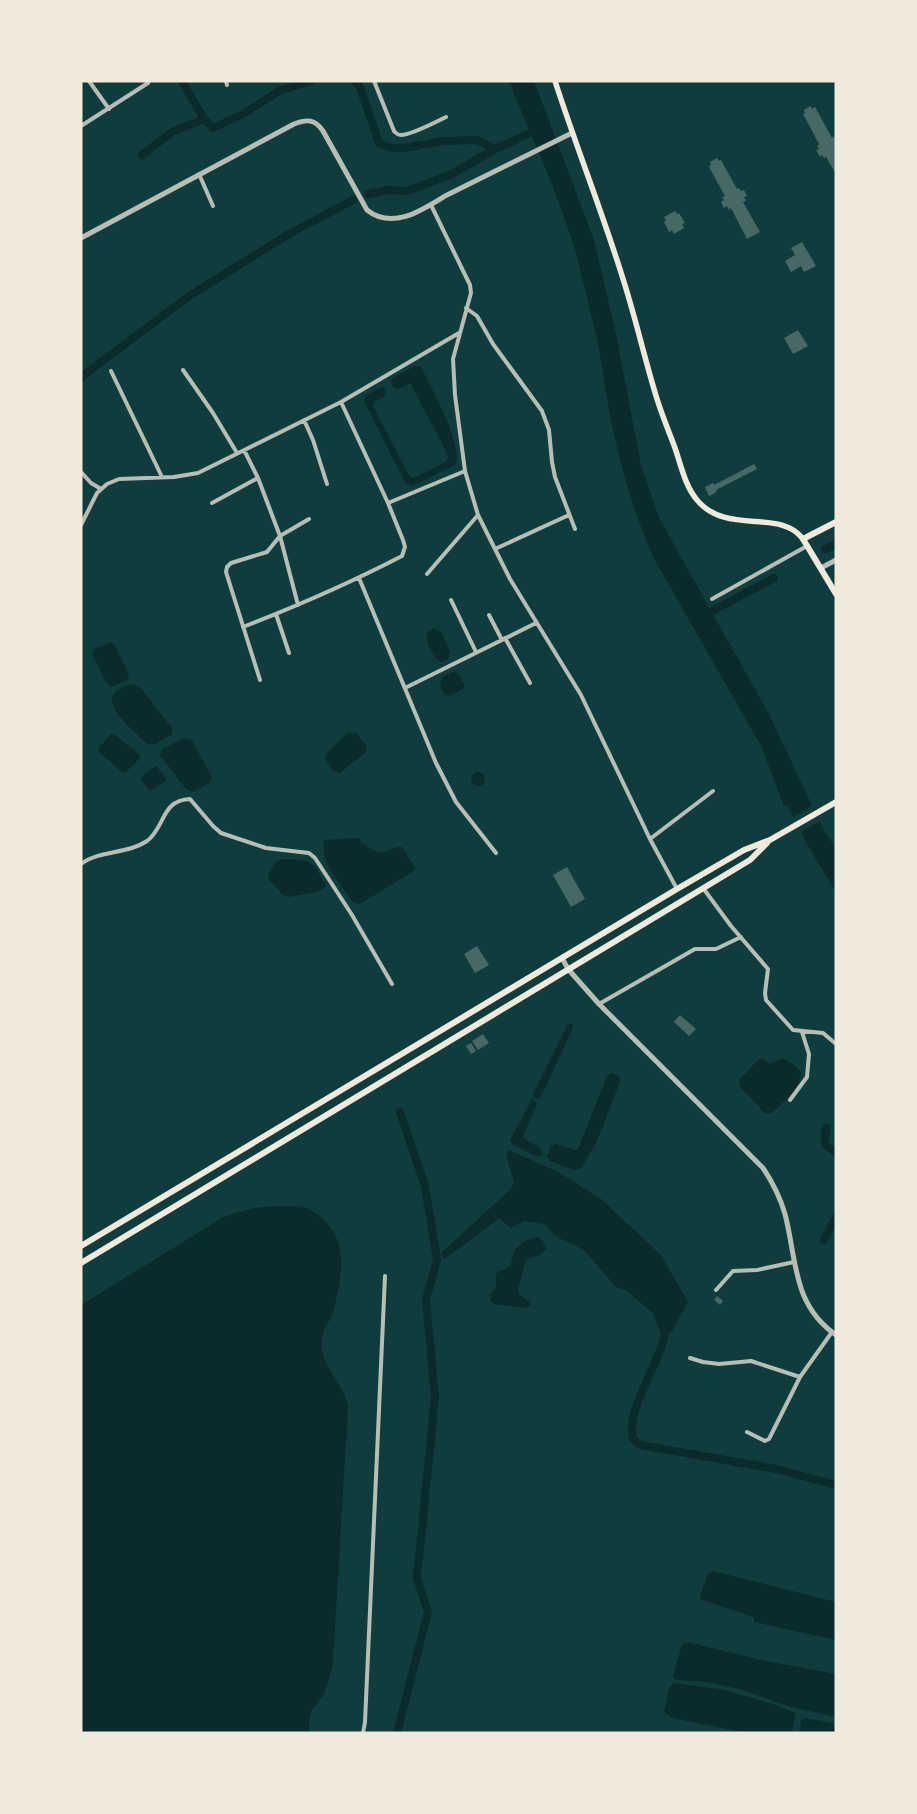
<svg xmlns="http://www.w3.org/2000/svg" width="917" height="1814" font-family="'Open Sans',sans-serif">
  <rect width="100%" height="100%" fill="#0f3d3e"/>
  <!-- water -->
  <path fill="#0a2a2b" d="M509,81H534L594,240L616,334L641,465L659,518L770,716L822,827L836,849V892L808,846L787,805L784,806L761,746L657,564C635,519 621,469 611,420C605,389 602,358 594,327C588,302 582,276 575,250C558,192 531,137 509,81Z
    M415,366L421,367C430,386 465,448 455,465L412,486L406,484L364,401L365,396L381,387H384L386,392L385,396L375,401L373,406L410,477L414,478L447,461L448,455L411,384H409L398,389L394,388L391,382L392,378Z
    M434,628L441,632L450,652L448,659L441,662C432,658 425,641 427,632Z
    M111,642L115,646L129,674L127,680L111,687L105,681L92,654L94,649Z
    M453,672L459,674L465,686L461,690L448,696C439,691 440,686 442,677Z
    M133,684L140,687L172,728V734L156,744H148C139,736 101,706 115,692C119,688 127,686 133,684Z
    M347,733H356L366,746V752L340,773L333,771L325,758L326,754Z
    M111,734H114L140,755V758L126,772H122L98,751V749Z
    M183,738L191,739L212,777L209,783L193,792L186,789L160,755L163,749Z
    M155,766L157,767L167,779L166,781L150,791L141,780V777Z
    M471 779a7 7 0 1 1 14 0a7 7 0 1 1-14 0Z
    M358,838C363,844 372,852 382,852C389,852 394,846 402,847L415,868L412,872L360,904L353,902C341,885 319,862 324,840Z
    M283,859C313,860 312,859 326,886L321,891L289,897L283,895L270,881L268,875L276,861Z
    M570,1023L573,1025L572,1030L540,1098L538,1099L533,1097V1094L568,1024Z
    M759,1059H763L769,1064C774,1063 776,1060 780,1059C787,1057 796,1068 801,1072C800,1090 783,1102 771,1114L765,1113L740,1087L739,1080Z
    M612,1073L619,1076L620,1082L597,1141L581,1169L574,1170L550,1161L547,1157L551,1146L555,1144L575,1150L578,1149L607,1076Z
    M532,1099L537,1104L523,1136V1138L540,1148L542,1152L541,1156H536L512,1144L510,1140Z
    M508,1150L557,1171L601,1199L661,1255L688,1302L671,1333L660,1331L653,1313L626,1290L617,1288L584,1250L555,1236L545,1224L524,1221L511,1228L499,1218L468,1242L444,1259L441,1253L511,1189L514,1182L506,1155Z
    M260,1207C273,1207 289,1205 302,1207C309,1208 317,1214 322,1218C350,1242 341,1281 333,1312C329,1325 322,1326 322,1344C321,1368 344,1383 348,1406L333,1662C331,1672 329,1683 324,1693C313,1711 308,1708 309,1733H81V1305L222,1218L231,1214Z
    M538,1237L543,1241L546,1249L539,1256L528,1258C524,1264 524,1267 522,1274C520,1288 511,1293 530,1301L531,1305L528,1308L494,1304L490,1300V1294L496,1288C494,1262 502,1276 510,1265C513,1261 512,1257 513,1254C517,1243 528,1239 538,1237Z
    M713,1571L836,1602V1640L754,1622V1617L702,1600L700,1596L708,1574Z
    M687,1642L761,1660L836,1674V1717L788,1706L743,1690L708,1682L676,1680L673,1676L682,1645Z
    M675,1683L725,1690L779,1706L793,1712L795,1715L792,1733H747L672,1718L664,1712L669,1687Z
    M805,1718L836,1724V1733H800L801,1720Z"/>
  <!-- pier -->
  <path fill="#0f3d3e" d="M815,804L822,820L799,833L791,818Z"/>
  <g fill="none" stroke-linecap="round" stroke-linejoin="round">
    <!-- canal -->
    <path stroke="#0a2a2b" stroke-width="8" d="M182,81L204,119
      M355,81L360,87L379,143C392,151 407,148 421,145
      M428,144L442,141L477,140L495,149
      M142,155L172,132L204,119L213,128L243,114L279,91L311,81
      M368,194L389,190L407,191L452,174L495,149L537,130
      M81,378L89,371L189,296L289,234L353,200
      M825,549L836,544
      M703,616L774,578
      M826,1128L825,1144L836,1153
      M824,1240L836,1217
      M666,1323C665,1329 665,1336 663,1342C655,1369 626,1412 633,1439L640,1445L776,1469L836,1485
      M397,1733L428,1612L417,1578L435,1398L426,1300L437,1260L425,1186L400,1112"/>
  </g>
  <!-- building -->
  <path fill="#486865" d="M811,106L812,109L815,107L832,138L834,136L836,140V174L826,157L824,158L822,155L820,157L816,150L819,149L817,146L819,144L803,114L805,113L804,110Z
    M717,158L719,161L721,160L737,189L739,188L741,191L744,190L747,196L744,197L746,201L743,202L760,232L747,239L731,208L729,210L727,206L724,208L721,202L724,200L722,197L725,196L709,167L711,165L710,162Z
    M675,211L677,214L679,213L685,223L682,224L684,228L674,234L672,230L669,232L664,222L666,220L664,217Z
    M802,242L816,266L804,272L801,266L791,272L785,261L795,255L791,248Z
    M798,330L808,346L793,354L784,338Z
    M754,464L757,469L716,490L717,492L709,496L705,487L713,483L714,485Z
    M567,867L585,899L571,907L553,875Z
    M477,946L489,965L475,973L464,954Z
    M680,1015L696,1029L689,1036L674,1022Z
    M483,1034L489,1043L478,1050L472,1041Z
    M471,1043L476,1051L471,1054L466,1046Z
    M717,1296L723,1301L720,1305L714,1300Z"/>
  <g fill="none" stroke-linecap="round" stroke-linejoin="round">
    <!-- minor -->
    <path stroke="#b8beb3" stroke-width="4" d="M89,81L109,109
      M226,81L227,85
      M374,81L394,131C397,134 397,135 401,135C411,135 436,122 446,117
      M81,126L148,83
      M199,174L213,206
      M431,205L470,285L471,293L453,359L455,395L465,471L478,515L510,579L581,695L650,839L677,889
      M466,308L477,316L493,344L542,411L549,430L552,462L555,477L575,529
      M183,370L213,413L237,453
      M111,371L162,477
      M304,420L313,440L327,484
      M244,450L258,478L280,536L298,605
      M81,472L91,483L101,489
      M212,503L258,478
      M388,503L465,471
      M81,525L97,493L107,484L119,479L174,477L198,473L341,402L459,333
      M495,549L569,515
      M427,574L478,515
      M359,578L436,763L456,802L496,853
      M712,599L807,546
      M451,600L476,652
      M276,614L289,653
      M489,615L502,640
      M243,627C297,606 350,583 402,556L405,547L403,540L388,503L341,402
      M505,638L530,683
      M260,680L226,572L227,567L231,563L267,552L280,536L309,519
      M405,688L536,623
      M650,839L713,791
      M81,864C100,850 128,854 147,841C165,828 161,800 190,799L213,826L221,833L266,848L309,853L315,858L352,915L392,984
      M703,888L731,926L768,969L765,993L766,1000L793,1030L823,1033L836,1044
      M599,1004L695,949H716L741,937
      M790,1100L807,1077L809,1054L802,1032
      M716,1290L733,1271L757,1270L794,1262
      M690,1358L703,1362L719,1364L751,1361L800,1377
      M747,1432L765,1441L769,1439L800,1377L832,1332
      M363,1733L365,1722L385,1276"/>
    <!-- tertiary -->
    <path stroke="#b8beb3" stroke-width="5" d="M81,238L294,124C307,119 315,119 323,131L367,210C392,230 421,211 445,196L572,133
      M821,568L836,560
      M562,958L568,969L599,1004L763,1168C773,1183 780,1197 785,1214C797,1260 792,1304 836,1335"/>
    <!-- secondary -->
    <path stroke="#f1e9da" stroke-width="5.5" d="M555,81C577,149 603,214 624,282C636,320 645,360 657,399C662,415 669,432 675,448C681,465 685,486 697,500C727,536 780,508 803,539"/>
    <!-- primary -->
    <path stroke="#f1e9da" stroke-width="6" d="M836,522L803,539L836,594
      M81,1246L677,889L744,850L770,840L836,802
      M81,1263L750,860L767,843"/>
  </g>
  <!-- border -->
  <rect width="917" height="1814" fill="none" stroke="#f1e9da" stroke-width="165"/>
</svg>
